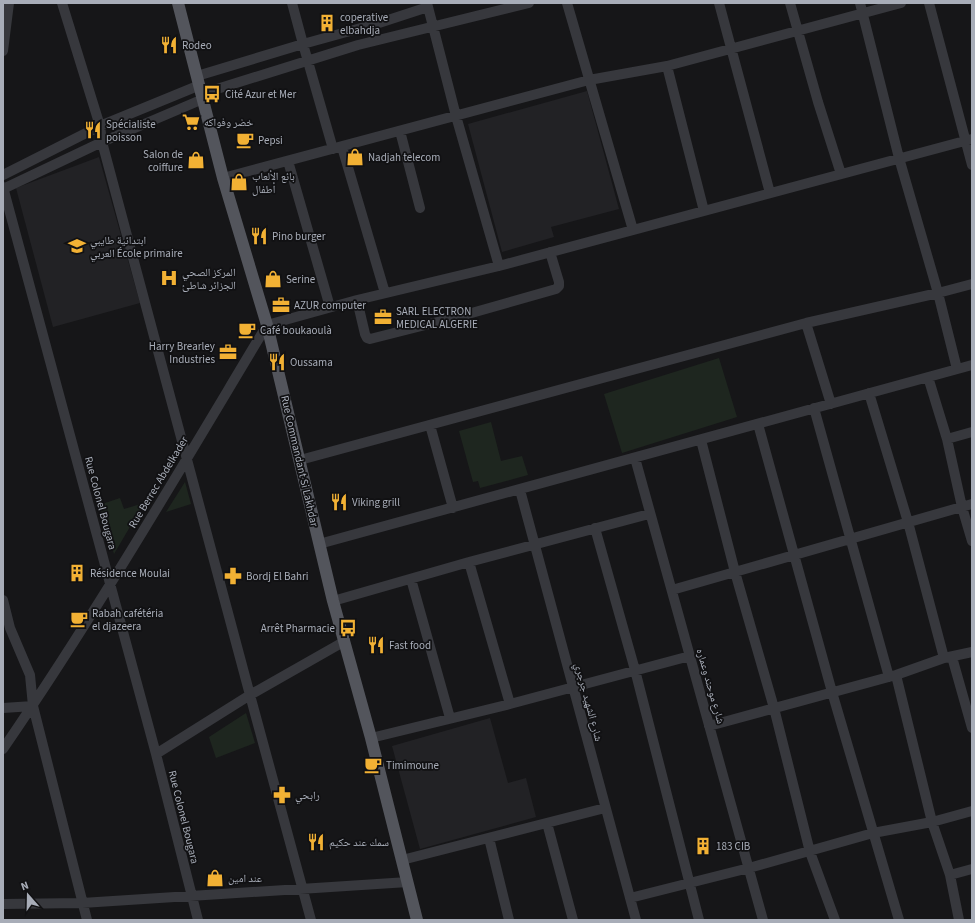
<svg xmlns="http://www.w3.org/2000/svg" width="975" height="923" font-family="'Source Sans 3','Noto Naskh Arabic',sans-serif">
  <rect width="100%" height="100%" fill="#161618"/>
  <!-- built -->
  <path fill="#222225" d="M587,91L619,209L551,227L554,237L502,252L468,124Z
    M99,157L140,303L53,327L16,188Z
    M490,718L508,783L526,778L536,817L420,849L392,746Z"/>
  <!-- green -->
  <path fill="#1e261f" d="M719,358L737,417L622,453L604,394Z
    M491,422L501,461L522,456L528,475L480,488L478,481L473,482L459,431Z
    M185,482L191,504L166,512Z
    M120,498L124,509L144,503L114,554L99,505Z
    M246,713L255,743L216,758L209,737Z"/>
  <g fill="none" stroke-linecap="round" stroke-linejoin="round">
    <!-- minor -->
    <path stroke="#37383d" stroke-width="10" d="M62,3L100,126L102,142L250,695L311,920
      M427,3L456,116L499,266
      M567,3L633,230
      M719,3L770,193
      M790,3L818,102L841,174
      M860,3L899,158L938,293L957,369
      M929,3L972,165
      M3,51L9,3
      M667,66L704,211
      M197,76L303,44L292,3
      M201,94L358,45L529,3
      M400,131L420,208
      M342,147L385,293
      M333,149L303,44L379,23L428,7
      M288,161L330,307
      M3,175L100,126L200,85
      M223,178L589,80L667,66L901,3
      M3,187L156,754L198,920
      M3,189L102,142L203,99
      M357,300L365,334L367,338L370,339L461,316L556,289L559,286V282L550,252
      M806,323L831,404
      M928,377L947,439L962,507L972,541
      M869,393L908,522L944,658
      M814,408L889,677
      M758,424L832,692L899,920
      M430,425L453,508
      M947,439L972,432
      M701,440L735,572L774,708L810,852L835,920
      M635,458L763,920
      M300,460L806,323L938,293L972,284
      M520,490L636,920
      M595,528L635,670L699,920
      M319,544L972,365
      M469,562L510,704
      M411,579L450,718
      M672,590L972,504
      M3,600L10,628L30,675L33,706L87,920
      M333,601L469,562L649,514
      M952,657L972,728
      M896,675L932,822L950,875L959,920
      M3,708L33,706
      M709,726L896,675L944,658L972,652
      M371,738L510,704L690,656
      M3,749C97,612 181,468 267,325L357,300L499,266L972,139
      M156,754L250,695L345,641
      M547,823L573,920
      M489,838L509,920
      M402,860L605,808
      M950,875L972,869
      M630,898L749,868L873,833L932,822L972,811
      M3,904L82,903L408,882"/>
    <!-- major -->
    <path stroke="#53555c" stroke-width="12" d="M178,3L223,178L267,325L333,601L371,738L417,920"/>
  </g>
  <!-- icons -->
  <defs>
    <g id="building-bare" transform="scale(1.38)"><path d="M-4-6H4V6H1V3H-1V6H-4ZM-2.5-4.3h1.7v1.8h-1.7ZM.8-4.3h1.7v1.8H.8ZM-2.5-1h1.7V.8h-1.7ZM.8-1h1.7V.8H.8Z" fill="#f2b134" stroke="#111113" stroke-width="2.5" paint-order="stroke"/></g>
    <g id="restaurant-bare" transform="scale(1.38)"><path d="M-5-6h1v4h1v-4h1v4h1v-4h1v5L-1.5 .5V6h-2V.5L-5-1ZM5-6V6H3V1.5H1.5Q1.5-4 5-6Z" fill="#f2b134" stroke="#111113" stroke-width="2.5" paint-order="stroke"/></g>
    <g id="bus-bare" transform="scale(1.38)"><path d="M-5-6H5V4H4V6H2V4H-2V6H-4V4H-5ZM-3.5-4V0h7V-4ZM-3.5 1.2v1.5H-2V1.2ZM2 1.2v1.5H3.5V1.2Z" fill="#f2b134" stroke="#111113" stroke-width="2.5" paint-order="stroke"/></g>
    <g id="supermarket-bare" transform="scale(1.38)"><path d="M-6-5.5h2.5l.6 2H6L4.5 2H-2.5L-4.4-4H-6ZM-1.5 3.2a1.3 1.3 0 1 0 .1 0ZM3 3.2a1.3 1.3 0 1 0 .1 0Z" fill="#f2b134" stroke="#111113" stroke-width="2.5" paint-order="stroke"/></g>
    <g id="cafe-bare" transform="scale(1.38)"><path d="M-5.5-4.5H6V0H3Q3 3.5 0 3.5H-2.5Q-5.5 3.5-5.5 0ZM3-3.2v2h1.7v-2ZM-6 4.5H4V6H-6Z" fill="#f2b134" stroke="#111113" stroke-width="2.5" paint-order="stroke"/></g>
    <g id="shop-bare" transform="scale(1.38)"><path d="M-5-2.5h2.3a2.7 3.5 0 0 1 5.4 0H5L5.5 6h-11ZM-1.5-2.5h3a1.5 2.3 0 0 0-3 0Z" fill="#f2b134" stroke="#111113" stroke-width="2.5" paint-order="stroke"/></g>
    <g id="school-bare" transform="scale(1.38)"><path d="M0-5L7-2L0 1L-7-2ZM-4 1L0 2.5L4 1V4Q0 6-4 4Z" fill="#f2b134" stroke="#111113" stroke-width="2.5" paint-order="stroke"/></g>
    <g id="hospital-bare" transform="scale(1.38)"><path d="M-5-5h3v3.5h4V-5h3V5h-3V1.5h-4V5h-3Z" fill="#f2b134" stroke="#111113" stroke-width="2.5" paint-order="stroke"/></g>
    <g id="office-bare" transform="scale(1.38)"><path d="M-6-3h4V-5.5h4V-3h4V5H-6ZM-1-4.5V-3h2v-1.5ZM-6 0V1H6V0Z" fill="#f2b134" stroke="#111113" stroke-width="2.5" paint-order="stroke"/></g>
    <g id="pharmacy-bare" transform="scale(1.38)"><path d="M-2-6h4v4h4v4h-4v4h-4v-4h-4v-4h4Z" fill="#f2b134" stroke="#111113" stroke-width="2.5" paint-order="stroke"/></g>
  </defs>
  <g fill-rule="evenodd">
    <use href="#building-bare" x="327" y="23"/>
    <use href="#restaurant-bare" x="169" y="45"/>
    <use href="#bus-bare" x="212" y="94"/>
    <use href="#supermarket-bare" x="191" y="122"/>
    <use href="#restaurant-bare" x="93" y="130"/>
    <use href="#cafe-bare" x="245" y="140"/>
    <use href="#shop-bare" x="355" y="157"/>
    <use href="#shop-bare" x="196" y="160"/>
    <use href="#shop-bare" x="239" y="182"/>
    <use href="#restaurant-bare" x="259" y="236"/>
    <use href="#school-bare" x="77" y="246"/>
    <use href="#hospital-bare" x="169" y="278"/>
    <use href="#shop-bare" x="273" y="279"/>
    <use href="#office-bare" x="281" y="305"/>
    <use href="#office-bare" x="383" y="317"/>
    <use href="#cafe-bare" x="247" y="330"/>
    <use href="#office-bare" x="228" y="352"/>
    <use href="#restaurant-bare" x="277" y="362"/>
    <use href="#restaurant-bare" x="339" y="502"/>
    <use href="#building-bare" x="77" y="573"/>
    <use href="#pharmacy-bare" x="233" y="576"/>
    <use href="#cafe-bare" x="79" y="619"/>
    <use href="#bus-bare" x="348" y="628"/>
    <use href="#restaurant-bare" x="376" y="645"/>
    <use href="#cafe-bare" x="373" y="765"/>
    <use href="#pharmacy-bare" x="282" y="795"/>
    <use href="#restaurant-bare" x="316" y="842"/>
    <use href="#building-bare" x="703" y="846"/>
    <use href="#shop-bare" x="215" y="878"/>
  </g>
  <g text-anchor="middle" stroke-width="3.5" stroke-linejoin="round" paint-order="stroke">
    <!-- poi labels -->
    <g font-size="11" fill="#a8adb8" stroke="#111113" text-anchor="start">
      <text x="340" y="21">coperative<tspan x="340" dy="13">elbahdja</tspan></text>
      <text x="182" y="49">Rodeo</text>
      <text x="225" y="98">Cité Azur et Mer</text>
      <text x="204" y="126">خضر وفواكه</text>
      <text x="106" y="128">Spécialiste<tspan x="106" dy="13">poisson</tspan></text>
      <text x="258" y="144">Pepsi</text>
      <text x="183" y="158" text-anchor="end">Salon de<tspan x="183" dy="13">coiffure</tspan></text>
      <text x="368" y="161">Nadjah telecom</text>
      <text x="252" y="180">بائع الألعاب<tspan x="252" dy="13">أطفال</tspan></text>
      <text x="272" y="240">Pino burger</text>
      <text x="90" y="244">ابتدائية طايبي<tspan x="90" dy="13">العربي École primaire</tspan></text>
      <text x="182" y="276">المركز الصحي<tspan x="182" dy="13">الجزائر شاطئ</tspan></text>
      <text x="286" y="283">Serine</text>
      <text x="294" y="309">AZUR computer</text>
      <text x="396" y="315">SARL ELECTRON<tspan x="396" dy="13">MEDICAL ALGERIE</tspan></text>
      <text x="260" y="334">Café boukaoulà</text>
      <text x="215" y="350" text-anchor="end">Harry Brearley<tspan x="215" dy="13">Industries</tspan></text>
      <text x="290" y="366">Oussama</text>
      <text x="352" y="506">Viking grill</text>
      <text x="90" y="577">Résidence Moulai</text>
      <text x="246" y="580">Bordj El Bahri</text>
      <text x="92" y="617">Rabah cafétéria<tspan x="92" dy="13">el djazeera</tspan></text>
      <text x="335" y="632" text-anchor="end">Arrêt Pharmacie</text>
      <text x="389" y="649">Fast food</text>
      <text x="386" y="769">Timimoune</text>
      <text x="295" y="799">رابحي</text>
      <text x="329" y="846">سمك عند حكيم</text>
      <text x="716" y="850">183 CIB</text>
      <text x="228" y="882">عند امين</text>
    </g>
    <!-- street labels -->
    <g font-size="11" fill="#a8adb8" stroke="#111113">
      <text transform="translate(300 461) rotate(77)" y="4">Rue Commandant Si Lakhdar</text>
      <text transform="translate(158 482) rotate(-59)" y="4">Rue Berrec Abdelkader</text>
      <text transform="translate(101 503) rotate(75)" y="4">Rue Colonel Bougara</text>
      <text transform="translate(711 686) rotate(74)" y="4">شارع موحند وعماره</text>
      <text transform="translate(589 702) rotate(75)" y="4">شارع الشهيد جرجري</text>
      <text transform="translate(184 817) rotate(76)" y="4">Rue Colonel Bougara</text>
    </g>
  </g>
  <!-- border -->
  <rect width="975" height="923" fill="none" stroke="#a8adb8" stroke-width="8"/>
  <!-- north arrow -->
  <g transform="translate(28 895) rotate(340)" stroke="#111113" stroke-width="3" paint-order="stroke">
  <path d="M0-3L7 15L0 10L-7 15Z" fill="#a8adb8"/>
  <text y="-6" font-size="11" font-weight="bold" text-anchor="middle" fill="#a8adb8">N</text>
  </g>
</svg>
